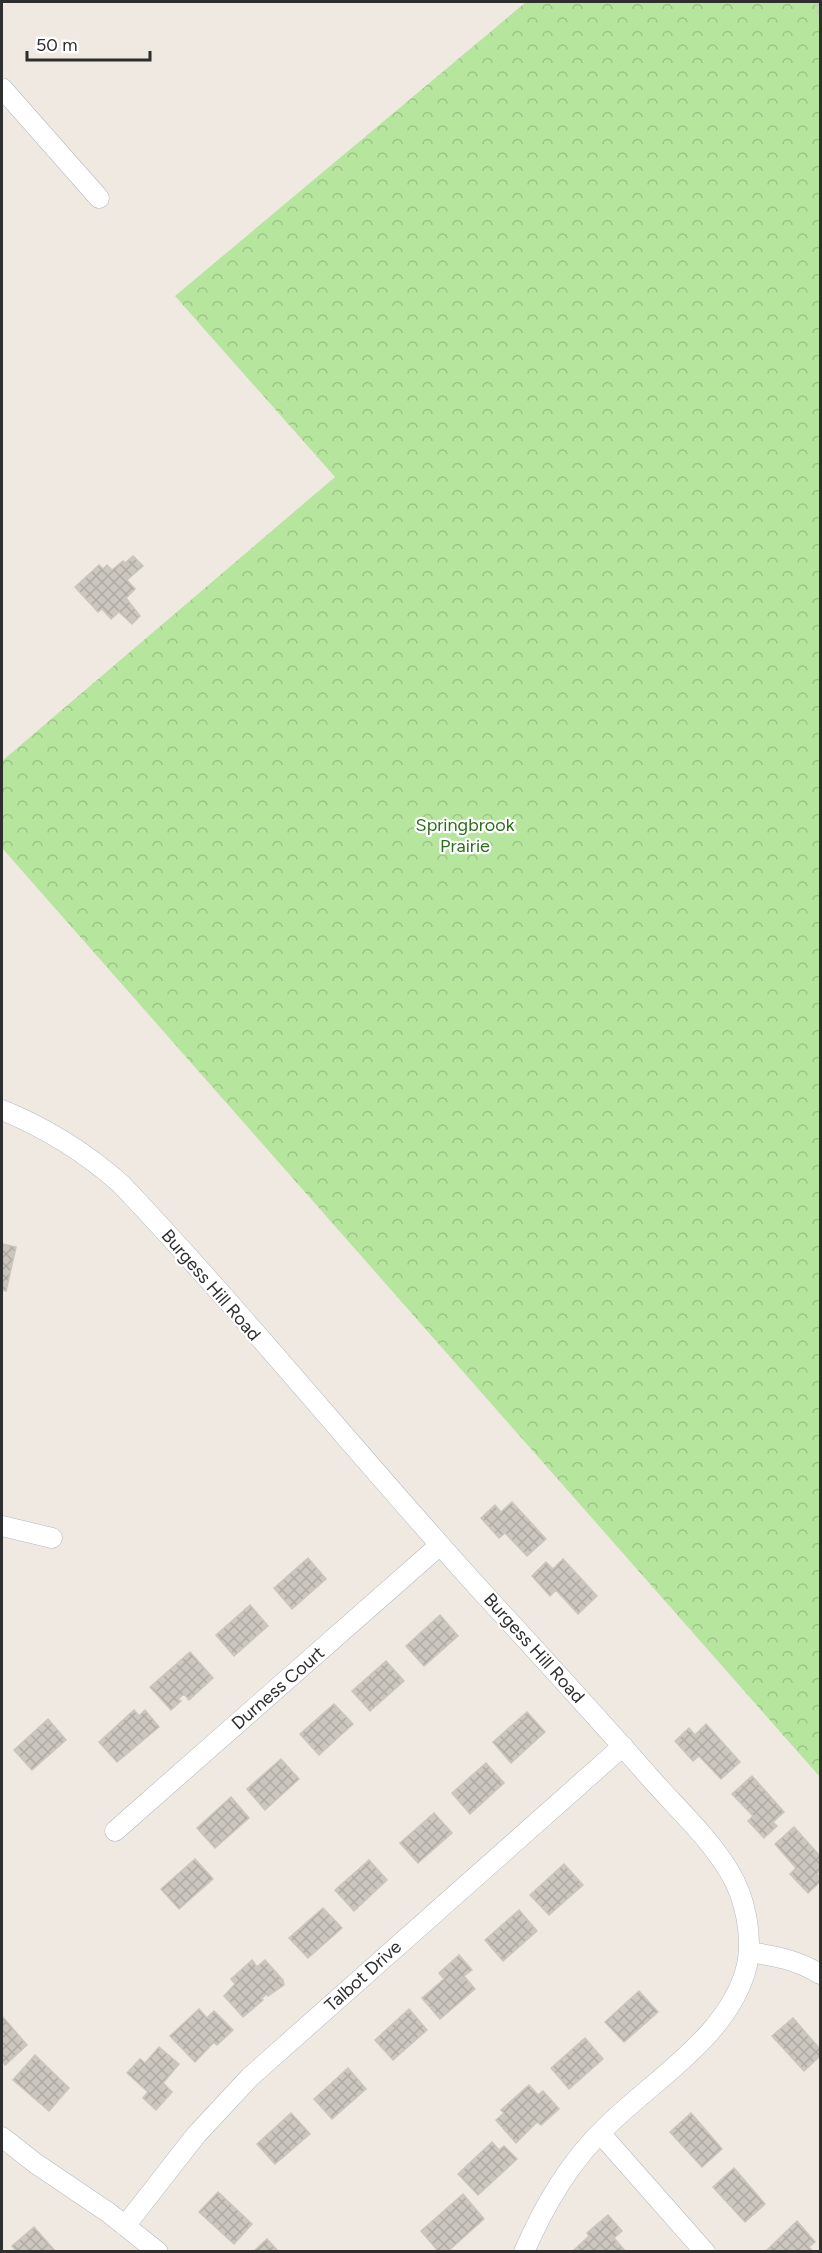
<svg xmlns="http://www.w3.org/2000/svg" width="822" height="2253" font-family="Figtree,sans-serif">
  <defs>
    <pattern id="forest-crowns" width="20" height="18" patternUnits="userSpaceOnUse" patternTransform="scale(1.5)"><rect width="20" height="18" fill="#b6e59e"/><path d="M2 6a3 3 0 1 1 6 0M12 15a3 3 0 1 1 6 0" fill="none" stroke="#9dc588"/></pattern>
    <pattern id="building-cross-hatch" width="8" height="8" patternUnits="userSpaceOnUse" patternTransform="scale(1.5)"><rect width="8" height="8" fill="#cbc7bf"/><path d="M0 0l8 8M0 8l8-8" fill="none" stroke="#afaba4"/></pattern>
  </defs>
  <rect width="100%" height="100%" fill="#efe9e1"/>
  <!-- forest -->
  <path fill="url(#forest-crowns)" d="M526,2H820V1777L2,848V761L335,477L175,296Z"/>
  <!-- building -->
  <path fill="url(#building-cross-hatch)" stroke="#cbc5ba" stroke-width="1.5" d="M133,556L143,566L127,580L135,589L126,598L140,616L132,624L119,612L111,619L102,609L98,612L75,587L99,565L103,569L107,565L112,570L123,561L125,563Z
    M2,1244L16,1247L6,1291L2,1290Z
    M512,1502L546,1539L527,1556L505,1533L499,1538L481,1518L495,1505L501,1512Z
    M308,1558L326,1579L292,1609L274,1588Z
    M563,1559L597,1596L578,1614L556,1590L550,1596L532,1576L546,1562L553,1569Z
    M250,1605L268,1626L234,1656L216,1635Z
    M440,1615L458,1636L424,1666L406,1646Z
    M190,1652L213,1678L189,1700L184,1694L178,1699L181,1701L171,1710L150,1687Z
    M386,1661L404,1681L370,1711L352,1691Z
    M334,1704L353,1724L319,1755L300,1734Z
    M134,1710L139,1716L145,1710L159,1727L117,1762L99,1742Z
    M527,1712L545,1732L511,1763L493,1742Z
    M48,1719L66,1740L32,1770L14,1750Z
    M706,1724L740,1762L721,1779L699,1756L693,1761L675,1741L689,1728L695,1735Z
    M281,1759L299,1779L265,1810L247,1789Z
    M486,1763L504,1783L470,1814L452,1793Z
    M752,1776L784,1812L773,1822L777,1826L764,1838L748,1821L753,1816L732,1794Z
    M231,1797L249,1818L215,1848L197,1828Z
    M434,1813L452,1833L418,1863L400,1843Z
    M794,1827L820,1856V1870L817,1874L820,1878V1882L808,1893L790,1874L796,1868L775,1844Z
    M195,1859L213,1879L179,1909L161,1889Z
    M369,1860L387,1880L354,1911L335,1890Z
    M564,1864L583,1885L549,1915L530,1895Z
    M323,1908L342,1928L308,1958L289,1938Z
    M519,1910L537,1931L503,1961L485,1940Z
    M459,1955L472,1970L464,1976L475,1989L440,2019L422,1998L444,1979L439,1973Z
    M252,1960L257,1967L265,1960L283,1980L284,1985L268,1996L266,1994L261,1999L263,2000L243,2017L224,1996L235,1984L231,1979Z
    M639,1991L658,2012L624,2042L605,2022Z
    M199,2009L207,2018L214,2011L233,2030L217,2045L214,2042L195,2062L170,2036Z
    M409,2009L427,2030L393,2060L375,2040Z
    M2,2016L27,2045L5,2065L2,2060Z
    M793,2018L820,2049V2056L804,2071L772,2036Z
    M585,2038L603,2059L569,2089L551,2068Z
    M159,2047L179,2064L163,2083L172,2092L156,2110L143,2098L148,2092L127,2073L140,2059L145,2063Z
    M35,2055L69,2088L49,2111L13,2080Z
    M348,2068L366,2089L332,2119L314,2099Z
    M529,2085L538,2095L543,2091L559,2109L541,2125L537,2122L516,2143L496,2120L504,2113L501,2110Z
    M291,2113L310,2134L275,2164L257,2144Z
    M691,2113L722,2149L702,2167L670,2132Z
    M492,2142L499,2150L504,2146L517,2159L478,2195L458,2174Z
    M734,2168L765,2204L745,2222L713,2187Z
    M218,2192L252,2224L234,2244L199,2212Z
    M463,2194L484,2219L447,2252H439L421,2231Z
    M608,2215L622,2231L614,2238L626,2252H576L574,2250L589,2236L587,2233Z
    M797,2221L815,2242L809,2247L813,2252H765Z
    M34,2227L56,2252H17L12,2246Z
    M267,2239L279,2252H253Z"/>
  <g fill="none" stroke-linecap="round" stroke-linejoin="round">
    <!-- minor casing -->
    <g stroke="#b4b7c1" stroke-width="21">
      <path id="minor" d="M2,88L99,198
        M2,1110C46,1128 85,1152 121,1184C247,1317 362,1460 485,1595C542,1657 598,1718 653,1781C679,1810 709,1838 729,1871C745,1897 753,1935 747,1965C731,2034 656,2078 608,2125C570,2161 545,2204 524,2252
        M2,1526L52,1538
        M115,1831L440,1545
        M749,1952C776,1956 797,1960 820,1974
        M600,2133L705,2252
        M2,2137L35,2163L109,2213L158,2252
        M125,2226L196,2135L250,2077L623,1746"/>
    </g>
    <!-- path -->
    <path stroke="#c9c9c9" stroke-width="3" stroke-dasharray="4.5 3" stroke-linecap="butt" d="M816,2L820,20"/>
    <!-- minor -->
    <use href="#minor" stroke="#fff" stroke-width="20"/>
  </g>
  <g text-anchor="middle" stroke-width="4.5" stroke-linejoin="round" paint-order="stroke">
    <!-- park labels -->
    <g font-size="18" fill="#2c6e1b" stroke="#fff">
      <text x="465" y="831">Springbrook<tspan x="465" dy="21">Prairie</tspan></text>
    </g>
    <!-- street labels -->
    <g font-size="18" fill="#2e2e2e" stroke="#fff">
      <text transform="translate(211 1285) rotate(49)" y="6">Burgess Hill Road</text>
      <text transform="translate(534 1648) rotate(48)" y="6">Burgess Hill Road</text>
      <text transform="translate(278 1688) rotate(-41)" y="6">Durness Court</text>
      <text transform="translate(363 1976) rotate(-42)" y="6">Talbot Drive</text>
    </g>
  </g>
  <!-- border -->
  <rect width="822" height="2253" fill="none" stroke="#2e2e2e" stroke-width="6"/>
  <!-- scale -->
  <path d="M27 51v9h123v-9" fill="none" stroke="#2e2e2e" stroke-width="3"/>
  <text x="36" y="51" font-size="18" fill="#2e2e2e" stroke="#ffffff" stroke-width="4.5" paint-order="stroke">50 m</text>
</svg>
